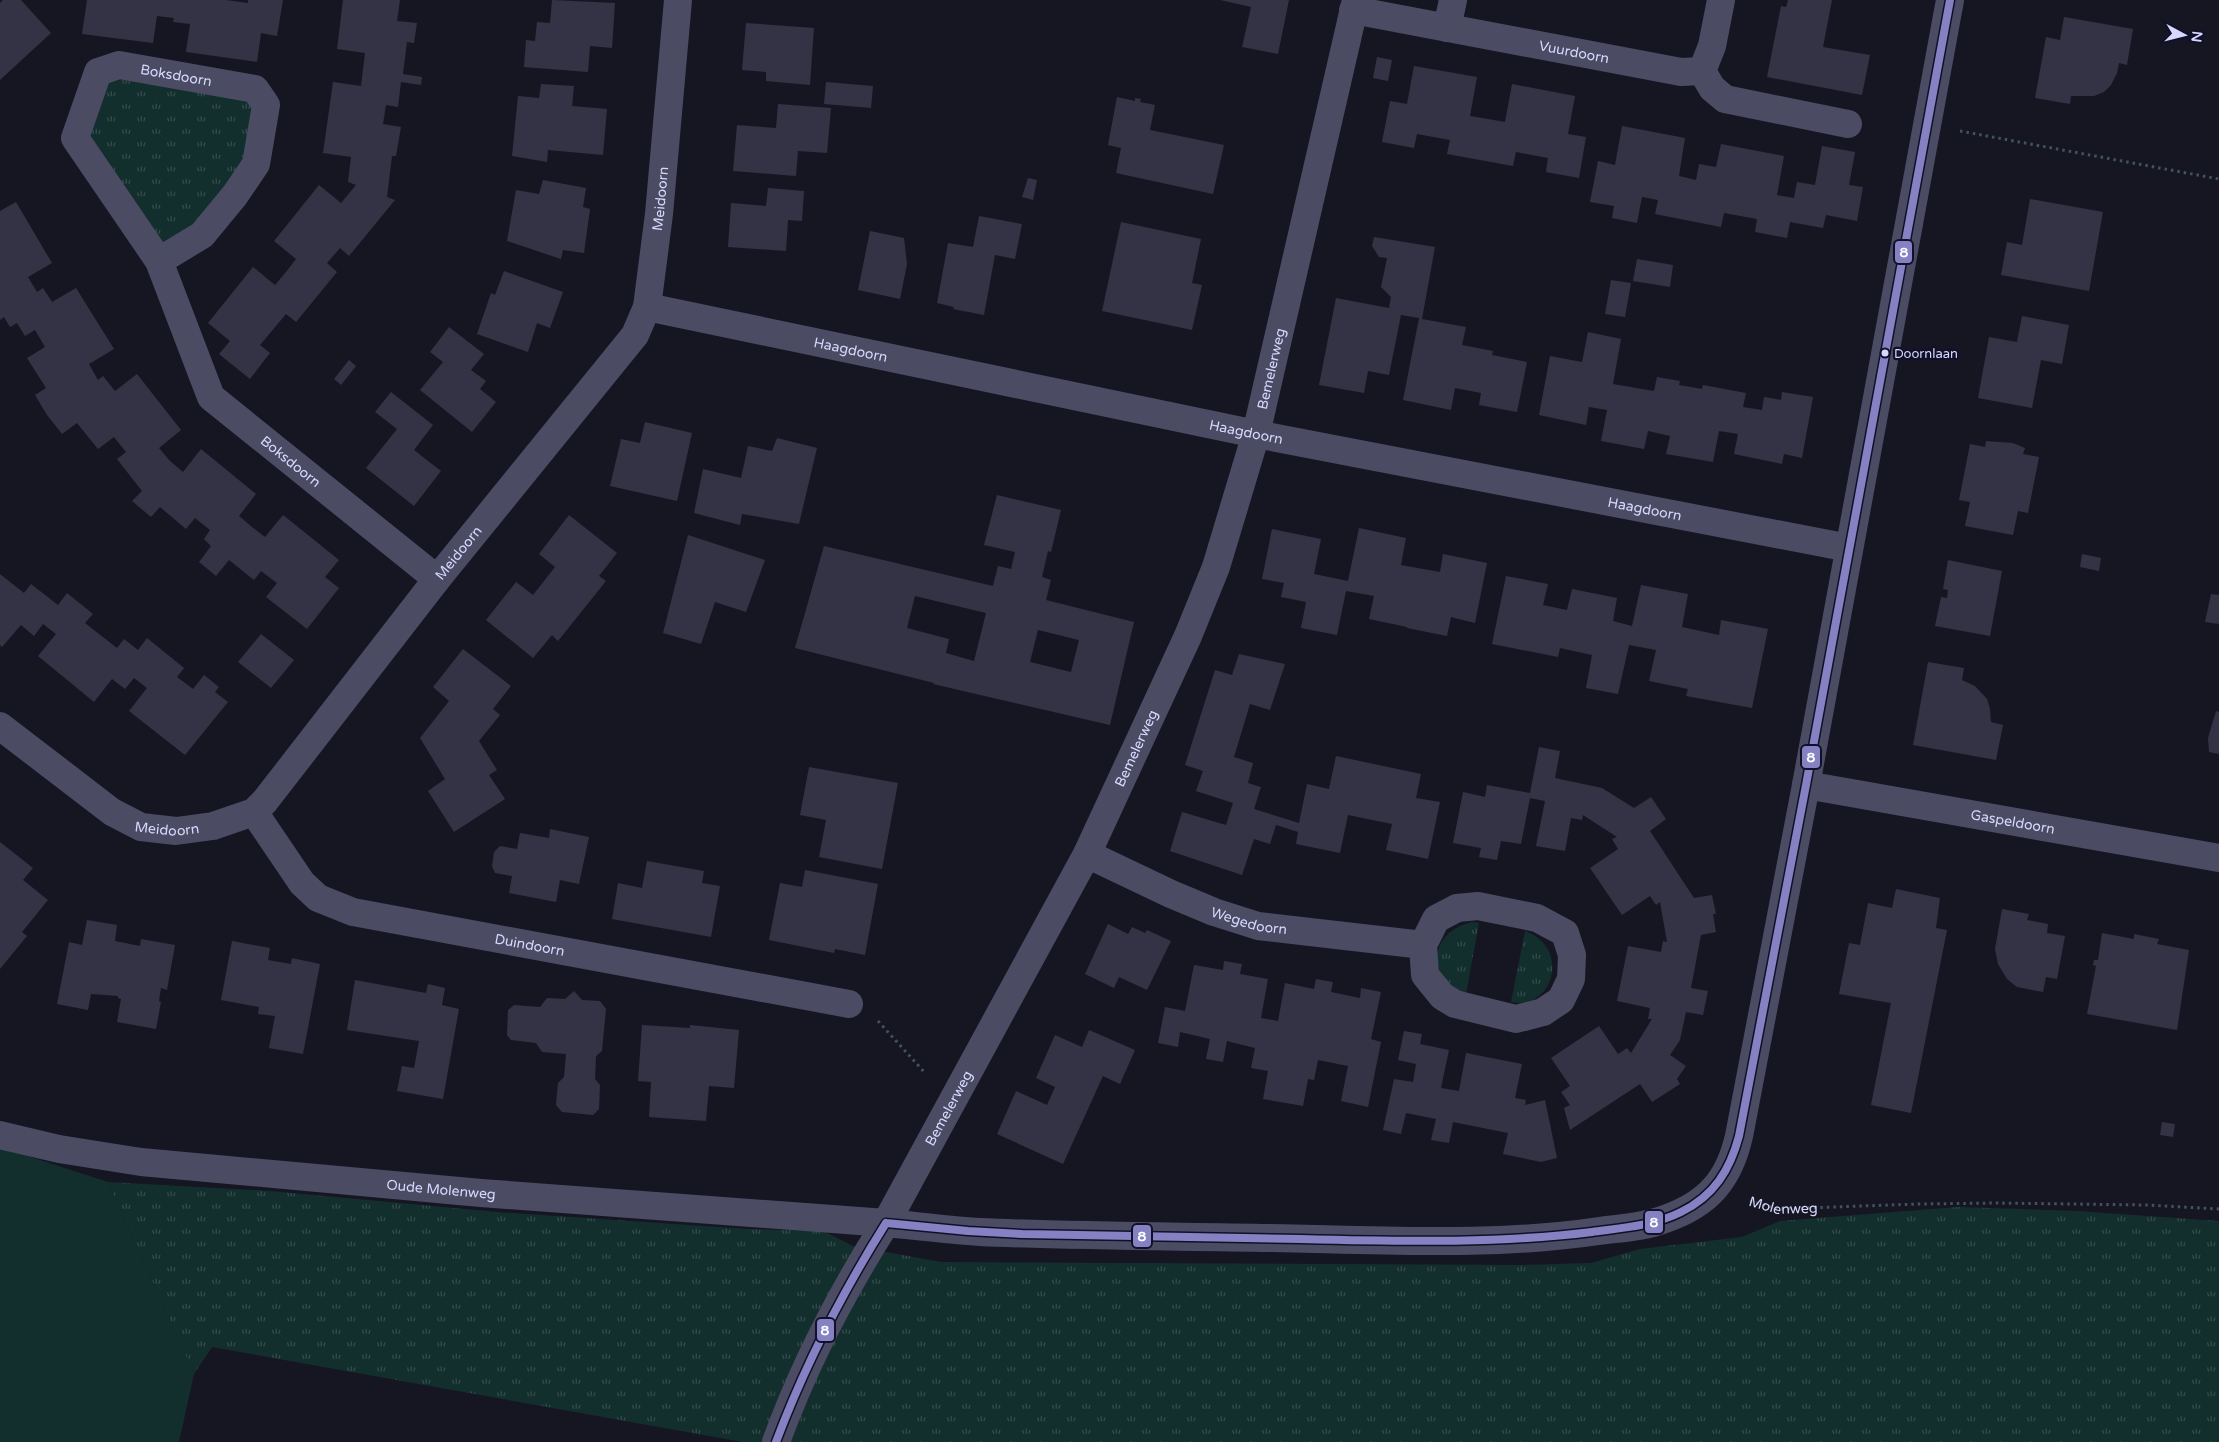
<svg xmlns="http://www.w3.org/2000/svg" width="2219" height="1442" font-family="'Varela Round',sans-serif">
  <defs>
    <pattern id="grass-tufts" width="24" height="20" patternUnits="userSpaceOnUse" patternTransform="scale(1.25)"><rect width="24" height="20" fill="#132f2d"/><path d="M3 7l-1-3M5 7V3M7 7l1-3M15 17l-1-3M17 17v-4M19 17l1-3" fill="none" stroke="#354c4c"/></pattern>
  </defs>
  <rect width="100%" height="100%" fill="#161623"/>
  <!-- grass -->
  <path fill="url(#grass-tufts)" d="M124,80L255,101L242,176L220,204L162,251L84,134L106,81Z
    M1473,922L1479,923L1466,994C1424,978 1429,931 1473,922Z
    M1525,931C1571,948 1554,1010 1511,1002Z
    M108,1182L270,1191L497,1212L747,1229L823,1231L853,1246L941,1262L1523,1265L1591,1263L1640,1249L1742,1237L1780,1221L1958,1207L2076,1211L2219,1221V1442H743L212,1347L194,1374Z"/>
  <!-- pitch -->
  <path fill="#132f2d" d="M0,1147L108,1182L194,1374L179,1442H0Z"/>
  <!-- building -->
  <path fill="#343345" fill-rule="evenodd" d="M3,0H21L51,33L0,80V3Z
    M87,0H226L248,3V0H283L277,36L261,33L257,62L186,52L190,24L173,22L174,18L157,16L153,43L82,34Z
    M343,0H400L397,21L417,23L414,43L407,42L403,74L422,77L421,85L401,82L398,107L386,105L383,124L401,127L396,156H392L387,197L395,200L349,256L340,248L327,263L337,272L296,322L286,314L260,345L270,353L250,379L219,354L230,341L208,323L253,267L275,285L286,272L296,259L274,241L319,185L341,203L356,185L348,182L351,157L323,153L333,82L361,86L365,53L337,49Z
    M552,0L615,3L612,48L590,46L588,72L524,67L526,40L535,41L537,22L550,23Z
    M1220,0H1289L1278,54L1242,47L1251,7Z
    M1788,0H1832L1823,47L1870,55L1862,95L1767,77L1781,6L1786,7Z
    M2064,17L2133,29L2127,65L2119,63L2117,73L2111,85L2104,92L2094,96H2071L2070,104L2035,98L2046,37L2060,40Z
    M746,23L814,28L810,85L766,81V72L742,70Z
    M1377,57L1392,60L1388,81L1373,78Z
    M1414,66L1477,77L1470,116L1488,119L1505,122L1512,84L1575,96L1568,134L1586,137L1579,178L1546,172L1548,158L1516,152L1513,166L1447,154L1450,140L1417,134L1414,148L1382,142L1390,101L1407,104Z
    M826,82L873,86L871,108L824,104Z
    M541,84L574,86L572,106L607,109L603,155L548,150L547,162L512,156L518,96L539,98Z
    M1117,97L1135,101V98L1141,99L1140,102L1155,105L1150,130L1224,145L1213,194L1116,173L1121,148L1108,145Z
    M778,104L831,108L827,153L798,151L796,176L733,171L737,125L776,128Z
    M1622,126L1685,138L1679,176L1696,180L1699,164L1716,167L1721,144L1784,156L1777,195L1794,198L1797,182L1815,185L1822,146L1855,152L1849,185L1863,187L1857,221L1826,215L1823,228L1790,222L1787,238L1755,232L1757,219L1724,213L1721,227L1655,214L1658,200L1642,197L1637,223L1612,218L1614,206L1590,202L1598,161L1615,165Z
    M1028,178L1037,180L1033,200L1022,197Z
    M543,180L586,188L583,207L590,209L584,253L563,250L561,259L507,241L516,190L539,194Z
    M768,188L804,191L802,221L788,220L786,251L728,247L731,203L766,206Z
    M2030,199L2103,212L2089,291L2001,275L2007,242L2022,245Z
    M16,202L52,263L28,277L37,292L43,288L52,302L76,288L114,349L89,364L98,380L103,376L115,391L137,374L181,430L159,448L170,461L183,472L201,449L256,494L239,516L252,527L265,537L283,515L339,560L325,577L339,588L307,629L266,597L277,583L261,571L254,580L229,560L216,576L199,562L211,546L204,539L210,530L195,518L186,529L160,507L151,517L132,501L142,491L117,459L126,452L114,437L98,449L77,423L62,434L47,415L35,395L46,388L27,358L45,347L35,330L25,336L17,323L10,327L4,317L0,320V211Z
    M979,216L1022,224L1015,259L995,255L984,315L953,309L954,307L937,303L948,243L973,247Z
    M1121,222L1201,239L1192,283L1202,285L1192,330L1102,311Z
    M870,231L904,238L907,264L900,299L858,290Z
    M1374,237L1435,247L1422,319L1466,327L1462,345L1493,351L1492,355L1527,362L1517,412L1479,405L1481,393L1455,388L1451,410L1403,400L1419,318L1401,315L1389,375L1368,371L1364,393L1319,385L1336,298L1389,308L1391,297L1381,287L1387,258L1379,257L1372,246Z
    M1637,259L1673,265L1670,287L1633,281Z
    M504,271L563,292L550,328L537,323L528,352L477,334L491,293L495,295Z
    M1611,280L1631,283L1625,317L1605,314Z
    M2022,316L2069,325L2062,364L2041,360L2032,408L1978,398L1989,337L2017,342Z
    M449,327L484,354L471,370L486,381L480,389L496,402L472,432L420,390L443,362L430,352Z
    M1588,332L1621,339L1613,384L1654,391L1657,377L1680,381L1679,385L1702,389L1703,385L1746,393L1743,407L1762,410L1764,397L1781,400L1782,392L1813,397L1802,458L1784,454L1782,464L1734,454L1738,434L1719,431L1713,462L1666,454L1670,436L1648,431L1644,449L1601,441L1607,410L1589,407L1586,425L1539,415L1550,356L1582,362Z
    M349,360L356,366L341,385L334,379Z
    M391,392L433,425L414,450L441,471L414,506L366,468L397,429L375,412Z
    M645,422L692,433L677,501L610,486L621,439L640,443Z
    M777,438L817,448L799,524L742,514L740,525L694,513L703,469L741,478L748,446L772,451Z
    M1986,441L2013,443L2025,448L2023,454L2039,457L2028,513L2018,511L2013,535L1965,526L1970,502L1959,500L1970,444L1985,447Z
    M997,495L1061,510L1051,552L1048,551L1042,577L1051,580L1046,600L1134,622L1110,725L933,684L934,683L795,648L824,546L993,586L998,566L1011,569L1015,552L984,545ZM915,596L986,613L974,661L946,653L949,639L907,628ZM1038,630L1079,640L1071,672L1030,662Z
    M569,515L617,553L599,576L606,581L558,641L552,635L533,658L486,620L516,582L533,595L555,567L539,554Z
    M1359,528L1406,538L1401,565L1440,572L1443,554L1487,563L1475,623L1451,617L1447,636L1407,628V627L1369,619L1374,596L1346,591L1337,635L1301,628L1306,602L1281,597L1284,583L1262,579L1272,529L1321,539L1314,574L1348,581Z
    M688,535L765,560L746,612L715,602L701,644L663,633Z
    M2082,554L2101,558L2099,571L2080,567Z
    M1948,560L2002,571L1990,636L1935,626L1941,597L1947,598L1948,590L1943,589Z
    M0,574L24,593L31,584L58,605L67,593L93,614L85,623L117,648L124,639L138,650L147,638L184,668L177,677L193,689L204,675L219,687L215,692L228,702L185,755L129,711L147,688L134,678L125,689L112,679L94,702L38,656L56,634L43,624L34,636L21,625L2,647L0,645Z
    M1506,576L1548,584L1543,605L1567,610L1572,589L1617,598L1613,621L1632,626L1641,585L1688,594L1682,627L1719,635L1721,620L1768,629L1752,708L1686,696L1688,689L1649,681L1656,650L1629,645L1618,694L1586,688L1592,655L1560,648L1558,657L1492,644Z
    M2211,594L2219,595V624L2205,622Z
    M261,634L294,660L271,688L238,662Z
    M463,649L511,686L493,709L500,715L479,741L497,770L489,775L505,799L454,832L428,791L445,779L420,738L449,701L433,687Z
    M1239,654L1285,664L1270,710L1250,704L1234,757L1253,763L1248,783L1261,787L1254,809L1299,823L1307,784L1329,789L1336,756L1421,774L1416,798L1440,802L1428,859L1386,850L1392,824L1348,815L1340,853L1296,844L1298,832L1276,825L1270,844L1254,839L1242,875L1170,851L1182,812L1226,825L1233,803L1196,791L1203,771L1185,765L1215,670L1232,675Z
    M1928,662L1964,668L1962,680L1975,686L1987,699L1990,709L1991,722L2003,725L1996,760L1913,745Z
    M2216,711L2219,712V754L2209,752L2208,738Z
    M1539,747L1560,751L1555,778L1602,788L1634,808L1651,797L1666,819L1650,831L1694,898L1712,895L1716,914H1713L1716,932L1701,935L1691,988L1708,991L1703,1015L1686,1012L1680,1040L1670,1055L1686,1066L1677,1079L1680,1084L1652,1102L1640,1084L1570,1130L1564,1108L1570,1105L1561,1092L1570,1086L1551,1058L1599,1026L1618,1054L1627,1048L1631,1053L1652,1019H1648L1650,1008L1617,1001L1628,946L1661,952L1663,941L1667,942L1660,902L1656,905L1650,896L1622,915L1607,893L1590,868L1618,849L1612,839L1617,837L1583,815L1582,820L1571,818L1565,851L1536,846L1545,801L1530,798L1521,844L1501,841L1497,860L1479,857L1481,848L1453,843L1463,792L1485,797L1487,785L1530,793Z
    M809,767L898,783L882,869L819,857L826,820L800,815Z
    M550,829L589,837L579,884L560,880L556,902L509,893L512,876L495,873L492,866L494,852L500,846L517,849L520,833L549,838Z
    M0,842L33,868L23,880L48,900L22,932L27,936L0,969Z
    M647,861L704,871L702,883L720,886L711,937L612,919L618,883L642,888Z
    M805,870L878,884L865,955L835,949L834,953L769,940L780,883L802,887Z
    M1896,889L1940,898L1936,928L1947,930L1911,1113L1871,1105L1891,1003L1839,994L1849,943L1860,945L1868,903L1892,908Z
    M2002,909L2029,914L2027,920L2048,924L2047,933L2065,936L2057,979L2046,977L2043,992L2017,987L2007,979L1998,964L1995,949Z
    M87,920L117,925L115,941L140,946L141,939L175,945L167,990L161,988L159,1001L161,1002L156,1029L117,1022L121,999L118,998V996L91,994L88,1010L57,1004L69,942L82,945Z
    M1108,924L1128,934L1132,927L1145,933L1147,930L1171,941L1147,990L1119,977L1114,988L1085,974Z
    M2102,933L2134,939V934L2159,939L2157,944L2189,950L2177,1030L2087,1014L2096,966L2093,965L2094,960H2098Z
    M232,941L270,948L268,960L291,964L292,958L320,964L303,1054L269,1048L275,1016L258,1014L259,1007L221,1000Z
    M1224,961L1242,964L1240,974L1268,979L1261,1018L1278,1021L1285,983L1314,989L1316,979L1333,982L1331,992L1360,998L1361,988L1381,992L1371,1039L1381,1042L1368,1107L1341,1101L1348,1066L1318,1060L1314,1080L1308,1079L1303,1106L1263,1099L1268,1071L1251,1068L1255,1048L1227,1041L1223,1062L1206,1059L1210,1039L1180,1032L1178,1047L1158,1043L1165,1007L1185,1011L1194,965L1223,970Z
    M355,980L426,993L428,984L445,988L442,1005L459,1009L443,1099L397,1091L402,1066L414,1068L419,1041L347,1030Z
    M574,991L582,1000L600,1001L606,1009L602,1051L596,1056L595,1079L600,1085L599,1109L593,1115L562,1112L556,1105L558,1083L564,1077L566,1054L542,1052L536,1043L511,1040L507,1035L508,1010L514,1005L540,1007L547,998L565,999Z
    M642,1025L690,1028V1025L739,1030L734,1088L709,1086L706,1121L649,1117L651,1082L638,1081Z
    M1089,1030L1135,1050L1120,1084L1103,1076L1063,1164L997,1134L1016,1091L1047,1105L1055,1087L1036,1078L1055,1035L1082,1047Z
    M1404,1031L1422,1034L1420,1044L1449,1050L1441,1088L1459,1091L1466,1053L1522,1064L1515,1098L1526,1100L1525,1105L1545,1100L1557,1158L1541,1162L1503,1154L1508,1133L1453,1122L1449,1143L1431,1140L1436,1119L1406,1113L1401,1134L1383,1130L1394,1079L1413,1082L1416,1064L1398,1060Z
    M2162,1122L2175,1124L2173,1137L2160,1135Z"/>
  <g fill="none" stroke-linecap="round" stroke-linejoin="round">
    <!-- path -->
    <g stroke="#43525f" stroke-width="3" stroke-dasharray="2.5 4" stroke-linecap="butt">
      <path d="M1960,131L2219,179"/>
      <path d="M878,1021L926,1074"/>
      <path id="s1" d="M1750,1201L1778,1209L1918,1204L1995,1203L2147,1205L2219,1209"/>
    </g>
    <!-- minor -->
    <g stroke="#4b4c64" stroke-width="28">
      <path id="s2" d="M1353,10L1681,72L1702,71L1712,46L1721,0"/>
      <path d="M1447,28L1453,0"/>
      <path d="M1702,71L1712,88L1725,99L1848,124"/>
      <path id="s3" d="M159,261L75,138L98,72L119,65L255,89L266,105L256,164L235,195L202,235L159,261L211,397L437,579"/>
      <path id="s4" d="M647,307L1256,434L1849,548"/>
      <path id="s5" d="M0,726L112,812L141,827L176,831L213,826L254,812L265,801L437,579L635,335L647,307L659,214L678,0"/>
      <path id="s6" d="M1806,785L2219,858"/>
      <path id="s7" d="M254,812L302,883L318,898L353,912L849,1004"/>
      <path id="s8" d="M1087,854L1171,894L1214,912L1258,926L1423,945"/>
      <path d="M1478,906L1537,918L1565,933L1572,955L1571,979L1561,1000L1543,1012L1516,1019L1455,1004L1442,996L1425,975L1423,945L1436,919L1457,908Z"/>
      <path id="s9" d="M0,1135L59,1149L141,1162L481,1193L886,1223L1087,854L1188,636L1216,567L1256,434L1356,0"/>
    </g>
    <!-- tertiary -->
    <path stroke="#4b4c64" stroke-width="28" d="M776,1442C804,1365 842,1292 886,1223C917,1226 949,1230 980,1232C1091,1237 1203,1236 1315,1239C1410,1241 1504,1245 1599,1231C1621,1228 1645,1227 1665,1219C1708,1204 1729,1180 1739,1136L1806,785L1950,0"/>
    <!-- bus-1 casing -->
    <g stroke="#111029" stroke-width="11">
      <path id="bus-1" d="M886,1223L968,1231L1022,1234C1115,1236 1208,1237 1301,1239C1398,1241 1495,1244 1592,1232C1622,1228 1653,1226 1681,1212C1714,1196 1730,1170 1739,1136L1806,785L1950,0
        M776,1442C805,1365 842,1293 886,1223"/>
    </g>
    <!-- bus-1 -->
    <use href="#bus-1" stroke="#8681c2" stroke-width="8"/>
  </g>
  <!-- markers -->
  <circle fill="#d8d8ff" stroke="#111029" stroke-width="2" cx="1885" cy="353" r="4.5"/>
  <g text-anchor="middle" stroke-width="4.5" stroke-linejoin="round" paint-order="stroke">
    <!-- bus labels -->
    <g font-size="13" fill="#d8d8ff" stroke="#111029" text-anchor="start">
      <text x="1894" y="358">Doornlaan</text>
    </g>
    <!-- street labels -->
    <g font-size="14" fill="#d8d8ff" stroke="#111029">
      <text dy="5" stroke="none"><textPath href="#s2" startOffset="225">Vuurdoorn</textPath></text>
      <text dy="5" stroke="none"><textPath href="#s3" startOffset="299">Boksdoorn</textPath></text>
      <text dy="5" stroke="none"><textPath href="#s5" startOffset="1040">Meidoorn</textPath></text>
      <text dy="5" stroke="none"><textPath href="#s4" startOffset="208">Haagdoorn</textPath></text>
      <text dy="5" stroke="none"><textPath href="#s9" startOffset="1832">Bemelerweg</textPath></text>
      <text dy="5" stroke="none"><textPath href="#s4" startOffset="612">Haagdoorn</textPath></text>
      <text dy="5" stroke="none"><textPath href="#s3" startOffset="846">Boksdoorn</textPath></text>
      <text dy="5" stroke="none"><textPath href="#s4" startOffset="1018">Haagdoorn</textPath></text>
      <text dy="5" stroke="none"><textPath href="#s5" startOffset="620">Meidoorn</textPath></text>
      <text dy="5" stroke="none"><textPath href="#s9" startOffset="1428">Bemelerweg</textPath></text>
      <text dy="5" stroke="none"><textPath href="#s6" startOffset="210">Gaspeldoorn</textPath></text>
      <text dy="5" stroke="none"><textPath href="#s5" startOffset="200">Meidoorn</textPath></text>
      <text dy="5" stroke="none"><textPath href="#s8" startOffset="176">Wegedoorn</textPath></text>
      <text dy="5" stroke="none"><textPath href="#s7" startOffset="325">Duindoorn</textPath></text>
      <text dy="5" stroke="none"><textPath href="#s9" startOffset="1022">Bemelerweg</textPath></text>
      <text dy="5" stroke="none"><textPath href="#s9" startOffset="445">Oude Molenweg</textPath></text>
      <text dy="5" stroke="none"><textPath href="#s1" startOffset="34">Molenweg</textPath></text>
    </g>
  </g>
  <g stroke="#111029" stroke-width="2">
    <rect x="1894" y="240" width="19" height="24" rx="5" fill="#8681c2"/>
    <rect x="1801" y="745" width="20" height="24" rx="5" fill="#8681c2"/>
    <rect x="1644" y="1210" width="20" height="24" rx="5" fill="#8681c2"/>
    <rect x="1132" y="1224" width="20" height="24" rx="5" fill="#8681c2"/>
    <rect x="816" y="1318" width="19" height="24" rx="5" fill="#8681c2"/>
  </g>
  <g font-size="14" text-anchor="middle" font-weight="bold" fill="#fff">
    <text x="1904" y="257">8</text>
    <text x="1811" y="762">8</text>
    <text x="1654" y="1227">8</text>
    <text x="1142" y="1241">8</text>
    <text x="825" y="1335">8</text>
  </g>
  <!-- north arrow -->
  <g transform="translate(2184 35) rotate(97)" stroke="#111029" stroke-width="4" paint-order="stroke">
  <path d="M0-4L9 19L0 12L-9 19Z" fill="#d8d8ff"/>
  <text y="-8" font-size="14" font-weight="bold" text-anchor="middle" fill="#d8d8ff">N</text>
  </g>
</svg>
